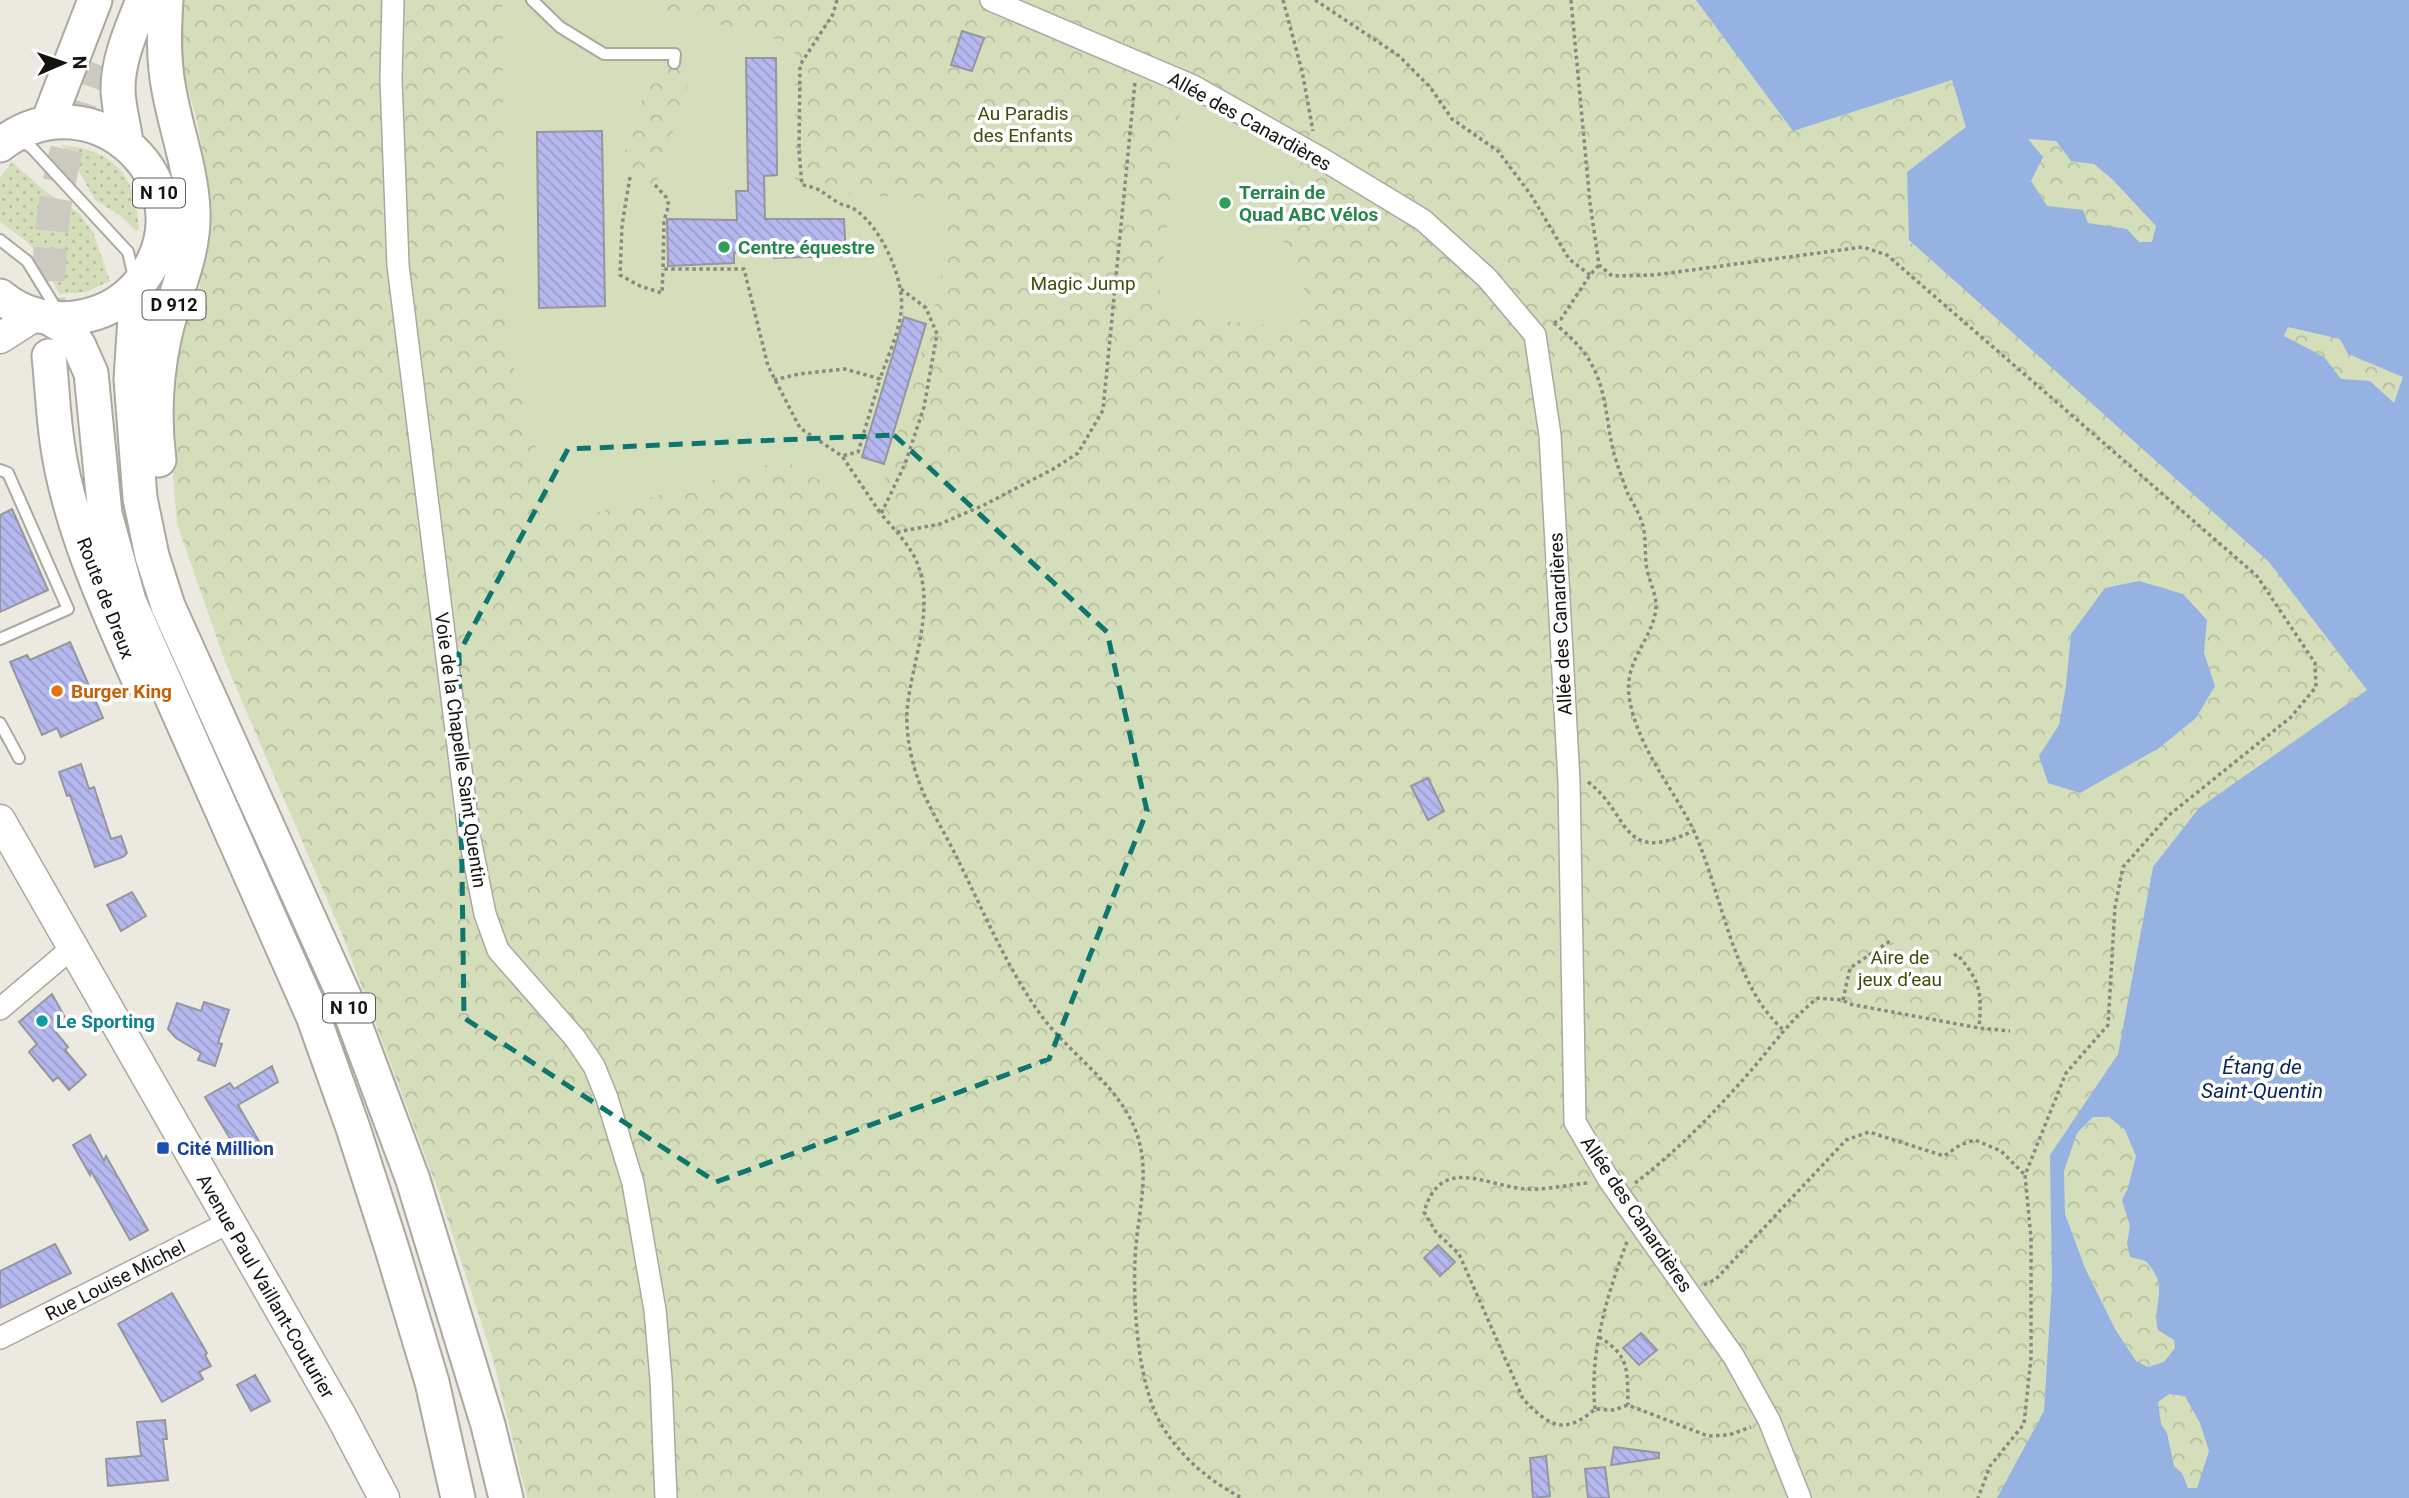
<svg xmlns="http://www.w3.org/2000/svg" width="2409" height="1498" font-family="Roboto,sans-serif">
  <defs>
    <pattern id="grass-dots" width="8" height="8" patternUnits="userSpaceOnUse" patternTransform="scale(1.75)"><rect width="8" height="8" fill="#d5debb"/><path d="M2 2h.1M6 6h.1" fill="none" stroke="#b6bea0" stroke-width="1.8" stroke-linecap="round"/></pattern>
    <pattern id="park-crowns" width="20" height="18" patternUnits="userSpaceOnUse" patternTransform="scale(1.75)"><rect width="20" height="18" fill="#d5debb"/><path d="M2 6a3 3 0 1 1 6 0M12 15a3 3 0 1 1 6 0" fill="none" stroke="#b6bea0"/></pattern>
    <pattern id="building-back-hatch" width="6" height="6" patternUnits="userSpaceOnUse" patternTransform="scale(1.75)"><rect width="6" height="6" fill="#b4b8ee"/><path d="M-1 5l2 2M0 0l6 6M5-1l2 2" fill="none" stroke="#9a9dcb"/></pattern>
  </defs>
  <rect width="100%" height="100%" fill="#ece9e0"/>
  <!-- grass -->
  <path fill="url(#grass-dots)" d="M61,145C115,149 136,177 139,229L136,231L121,216L95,200L74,162Z
    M12,162L45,191L79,213L93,232L110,281L86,292L59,294L43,259L26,241L0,222V178Z"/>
  <!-- park -->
  <path fill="url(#park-crowns)" d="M172,0H2409V1498H527L493,1359L439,1193L342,934L226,664L177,524L165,381L200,287L209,196L198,125L176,46Z"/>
  <!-- pitch -->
  <path fill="#d5debb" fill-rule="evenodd" d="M502,0H625L795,44V191L951,200L939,293L875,512L784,460L557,524L510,353L505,312ZM695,61L656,185L618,173L654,62Z
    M1182,94L1302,161L1272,215L1305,292L1299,327L1157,316Z"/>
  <!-- water -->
  <path fill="#96b2e3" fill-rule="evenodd" d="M1696,0H2409V1498H1997L2044,1411L2052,1283L2050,1155L2118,1054L2153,867L2199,808L2367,690L2269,562L1909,240L1907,172L1966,127L1952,80L1793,131ZM2028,139L2056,141L2071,161L2094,164L2113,180L2156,226L2152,242H2139L2127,229L2088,223L2083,210L2047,206L2031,181L2043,157ZM2288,327L2340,339L2348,354L2403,377L2394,403L2370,381L2341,379L2324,357L2284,336ZM2093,1117H2109L2125,1130L2136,1156L2128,1188L2122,1200L2130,1226L2127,1243L2130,1257L2146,1261C2150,1266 2156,1274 2158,1280C2162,1298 2153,1312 2158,1330L2174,1340L2175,1348L2164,1362L2148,1367L2136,1361L2115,1329L2085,1268L2065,1214L2064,1171L2077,1133ZM2169,1394L2185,1396L2200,1423L2209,1451L2197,1488H2188L2182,1473L2174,1466L2167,1433L2161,1424L2158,1402Z
    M2139,581L2183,594L2207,620L2204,653L2215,686L2196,718L2159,748L2080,793L2048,783L2039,756L2059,725L2066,686L2071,634L2105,588Z"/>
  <!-- building -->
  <path fill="url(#building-back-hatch)" stroke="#95969e" stroke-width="2" d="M962,31L984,38L972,71L951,65Z
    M746,58H776L777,175L764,176L765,219H844L846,256L774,258V251L734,253V263L668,266L667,219L737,220L736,191H748Z
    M602,131L605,306L539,308L537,132Z
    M904,317L926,324L884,464L862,457Z
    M12,509L48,590L0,612V515Z
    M70,642L103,718L61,737L57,728L42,735L10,662L27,655L30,660Z
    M81,764L89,789L94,787L111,839L121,836L127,853L123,857L95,867L70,795L67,796L59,772Z
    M1428,778L1444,811L1428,820L1411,786Z
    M132,892L146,916L121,931L107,905Z
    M52,994L66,1019L54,1030L68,1047L65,1050L86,1075L69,1090L58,1077L53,1081L29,1052L37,1044L19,1022Z
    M204,1002L229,1010L218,1043L222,1044L215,1066L198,1060L201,1053L176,1038L168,1029L177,1003L201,1011Z
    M272,1066L278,1082L238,1105L260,1143L240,1155L205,1097L230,1083L234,1089Z
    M90,1135L104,1161L106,1156L148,1230L130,1240L91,1171L90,1175L73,1145Z
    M55,1244L71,1273L0,1308V1271Z
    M1438,1245L1455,1262L1440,1276L1424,1258Z
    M172,1293L207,1353L205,1355L211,1366L199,1372L203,1379L162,1402L118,1324Z
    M1641,1333L1657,1350L1639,1365L1623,1348Z
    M255,1375L270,1401L251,1411L237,1385Z
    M165,1420L167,1439H163L168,1480L108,1486L106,1459L141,1456L137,1422Z
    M1614,1447L1659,1453V1458L1611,1465Z
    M1546,1456L1550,1496L1533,1498L1530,1458Z
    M1605,1467L1609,1498H1588L1585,1469Z"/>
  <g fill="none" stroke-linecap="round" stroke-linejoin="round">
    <!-- primary-tunnel -->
    <path stroke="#ccc9c1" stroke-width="33" stroke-dasharray="33 17" stroke-linecap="butt" d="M49,331C49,304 48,277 50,251C54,186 72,123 94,63"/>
    <!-- lane casing -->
    <g stroke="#aba89f" stroke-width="14">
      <path id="lane" d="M532,0L560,27L604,54H675L674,63
        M19,139L32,148L128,252L134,277
        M0,240L27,261L59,313
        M0,470L8,473L68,609L0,639
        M0,723L19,758"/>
    </g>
    <!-- street casing -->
    <g stroke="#aba89f" stroke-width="24">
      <path id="street" d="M393,0L391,79L398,265L469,834L485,914L498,950L575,1038L594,1066L607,1098L633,1183L655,1310L661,1379L666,1498
        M991,0L1193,86L1324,160L1423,220L1487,278L1535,335L1550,435L1569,781L1575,1122L1609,1180L1734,1357L1769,1420L1800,1498
        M0,1009L72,948
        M0,1338L230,1222"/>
    </g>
    <!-- secondary casing -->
    <g stroke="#aba89f" stroke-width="33">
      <path id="secondary" d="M0,338L36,315
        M0,820L341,1416L384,1498"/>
    </g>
    <!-- primary casing -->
    <g stroke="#aba89f" stroke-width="37">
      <path id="primary" d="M48,122L95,0
        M126,143C124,125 118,106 118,89C118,58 132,29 143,0
        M0,145C93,72 212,186 142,280C128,298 108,311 85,316C56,323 23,316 0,296
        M137,287L131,379L140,498L152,556L168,606L345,998L413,1180L488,1425L506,1498
        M49,318L67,329L79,346L91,373L105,514L129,601L313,1016L353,1128L392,1249L432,1382L458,1498
        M49,356C52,385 53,413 57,441C67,519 106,607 138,678
        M159,460C154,421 156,377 164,339C173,294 195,257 193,210C191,168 176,130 169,90C163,60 164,30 166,0"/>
    </g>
    <!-- path -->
    <path stroke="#8a8882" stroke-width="3.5" stroke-dasharray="3.5 3.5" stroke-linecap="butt" d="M837,0L833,14L800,65L799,151L802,185C822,188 823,194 839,203C844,206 850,206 854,209C881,226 906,281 901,313C898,335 887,358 880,379
      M1283,0L1302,71L1313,131
      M1315,0L1398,55L1430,87L1452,119L1498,151L1531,195L1569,259L1590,275
      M1571,0L1590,203L1599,265L1612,276L1654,275L1863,247L1887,255L2257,576L2315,663L2316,687L2291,717L2169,815L2123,867L2115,907L2108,1025L2066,1073L2025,1175L2031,1238V1358L2024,1424L1990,1466L1978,1498
      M630,177L622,225L620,275L640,286L662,293L663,269
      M655,185L666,197L669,205L664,220L663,269H744L768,366L800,428L842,456L881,514
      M901,289L926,308L937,334L924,407L905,464L881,514C894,529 913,548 919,568C934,614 911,664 907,711C906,732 910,756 917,776C925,802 944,831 956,856C983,910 1007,969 1043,1018C1074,1059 1128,1091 1140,1145C1149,1182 1136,1223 1135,1261C1133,1308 1138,1390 1164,1429C1183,1459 1211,1482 1242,1498
      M1554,323C1571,337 1586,351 1595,371C1607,397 1607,427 1614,454C1618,467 1623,481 1628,494C1633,503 1639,513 1642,523C1647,537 1644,555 1647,570C1650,582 1656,594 1656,606C1655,637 1624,659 1629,696C1636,744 1669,783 1691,825C1721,885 1732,988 1785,1031
      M1554,323L1561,319L1590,275L1599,265
      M774,380L799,374L845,369L880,379L858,452L842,456
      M897,532L940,524L984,505L1055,468L1078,453L1103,410L1135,82
      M1588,782C1631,814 1619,866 1693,831
      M1954,956L1957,954C1981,982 1982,993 1979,1028
      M1843,1000L1850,968L1890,941L1892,944
      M1587,1183C1568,1185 1546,1190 1526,1189C1485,1186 1441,1154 1424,1212L1436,1232L1459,1254L1523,1399C1549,1426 1564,1436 1595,1409L1614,1410L1628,1405L1708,1436L1729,1435L1751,1427
      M1635,1183C1676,1152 1714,1113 1748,1074C1771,1048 1791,1018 1818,998L1843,1000L1849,1004L1979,1028L2010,1031
      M1704,1285L1716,1279L1846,1140L1869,1132L1944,1156L1960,1145L1975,1140L2001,1151L2025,1175
      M1599,1337C1631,1356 1627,1372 1628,1405
      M1595,1409C1589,1352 1608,1292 1628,1239"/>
    <!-- lane -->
    <use href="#lane" stroke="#fff" stroke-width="10"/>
    <!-- street -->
    <use href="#street" stroke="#fff" stroke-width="21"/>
    <!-- secondary -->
    <use href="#secondary" stroke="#fff" stroke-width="30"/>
    <!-- primary -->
    <use href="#primary" stroke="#fff" stroke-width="33"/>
  </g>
  <!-- marked area -->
  <path fill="none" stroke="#0f766e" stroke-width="5" stroke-dasharray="14 9" stroke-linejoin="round" d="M894,435L1107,632L1147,811L1049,1059L716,1182L464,1018L459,653L568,449Z"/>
  <!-- markers -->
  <g fill="#2e9e5b" stroke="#fff" stroke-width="2.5">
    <circle cx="1225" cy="203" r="7"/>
    <circle cx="724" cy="247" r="7"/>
  </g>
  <circle fill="#e8710a" stroke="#fff" stroke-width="2.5" cx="57" cy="691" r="7"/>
  <circle fill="#0f9aa8" stroke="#fff" stroke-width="2.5" cx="42" cy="1021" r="7"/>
  <rect fill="#1a4fb4" stroke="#fff" stroke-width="2.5" x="156" y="1141" width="14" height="14" rx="3.5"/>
  <g text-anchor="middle" stroke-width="7" stroke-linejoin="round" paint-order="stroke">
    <!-- shield labels -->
    <g fill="#fff" stroke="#5a5a58" stroke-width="2">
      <rect x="133" y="178.5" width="52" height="29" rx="5"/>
      <rect x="142.5" y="290.5" width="63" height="29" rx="5"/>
      <rect x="323" y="993.5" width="52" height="29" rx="5"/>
    </g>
    <g font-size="18" font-weight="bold" fill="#141310">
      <text x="159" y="199">N 10</text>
      <text x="174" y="311">D 912</text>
      <text x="349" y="1014">N 10</text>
    </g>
    <!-- park labels -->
    <g font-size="19" fill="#424c0a" stroke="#fff">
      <text x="1023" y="120">Au Paradis<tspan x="1023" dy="22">des Enfants</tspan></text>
      <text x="1083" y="290">Magic Jump</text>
      <text x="1900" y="964">Aire de<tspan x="1900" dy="22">jeux d’eau</tspan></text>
    </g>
    <!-- street labels -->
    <g font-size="19" fill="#141310" stroke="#fff">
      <text transform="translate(1250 121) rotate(29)" y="7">Allée des Canardières</text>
      <text transform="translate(106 598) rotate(69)" y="7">Route de Dreux</text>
      <text transform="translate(1560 624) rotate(-93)" y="7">Allée des Canardières</text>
      <text transform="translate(461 750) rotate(82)" y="7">Voie de la Chapelle Saint Quentin</text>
      <text transform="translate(1637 1214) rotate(56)" y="7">Allée des Canardières</text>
      <text transform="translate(115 1280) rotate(-27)" y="7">Rue Louise Michel</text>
      <text transform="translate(266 1286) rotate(60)" y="7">Avenue Paul Vaillant-Couturier</text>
    </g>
    <!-- leisure labels -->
    <g font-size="19" font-weight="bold" fill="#27864d" stroke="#fff" text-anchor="start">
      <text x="1239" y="199">Terrain de<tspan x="1239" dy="22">Quad ABC Vélos</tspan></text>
      <text x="738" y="254">Centre équestre</text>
    </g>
    <!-- food labels -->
    <g font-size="19" font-weight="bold" fill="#c56008" stroke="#fff" text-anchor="start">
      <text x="71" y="698">Burger King</text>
    </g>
    <!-- culture labels -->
    <g font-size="19" font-weight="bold" fill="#0d838f" stroke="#fff" text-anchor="start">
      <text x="56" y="1028">Le Sporting</text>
    </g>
    <!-- transit labels -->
    <g font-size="19" font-weight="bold" fill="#164399" stroke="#fff" text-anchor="start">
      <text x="177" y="1155">Cité Million</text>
    </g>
    <!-- water labels -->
    <g font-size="21" font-style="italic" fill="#06255d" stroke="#fff">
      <text x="2262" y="1074">Étang de<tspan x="2262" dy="24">Saint-Quentin</tspan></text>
    </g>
  </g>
  <!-- north arrow -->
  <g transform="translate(63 63) rotate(88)" stroke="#ffffff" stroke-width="5" paint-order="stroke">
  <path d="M0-5L12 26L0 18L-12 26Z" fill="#141310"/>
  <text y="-10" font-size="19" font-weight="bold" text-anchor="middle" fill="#141310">N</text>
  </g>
</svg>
